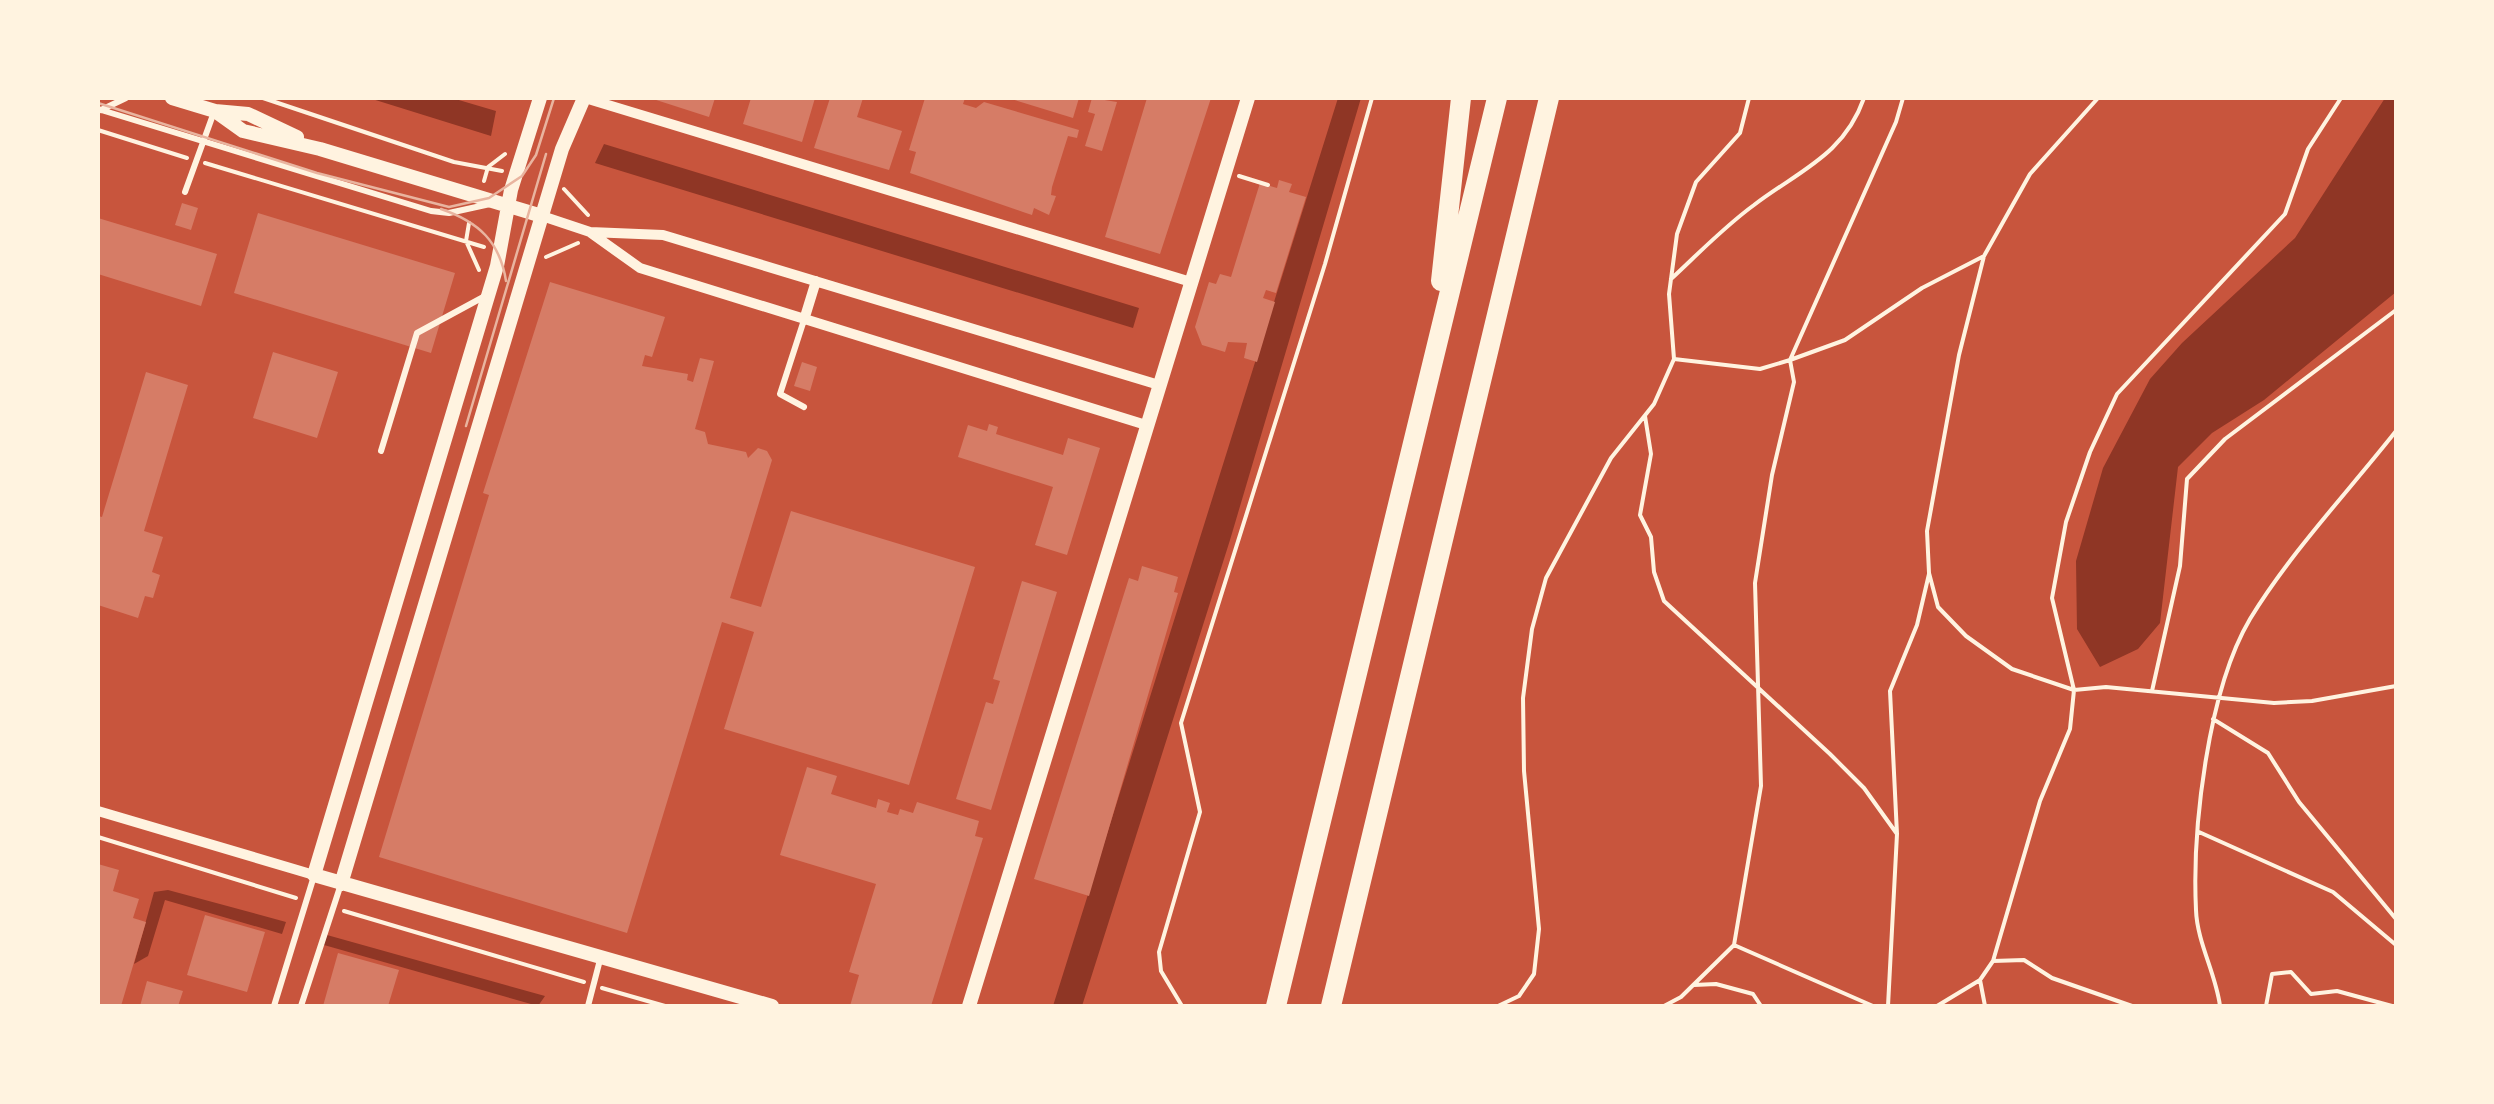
<svg xmlns="http://www.w3.org/2000/svg" width="2494" height="1104" font-family="'Sofia Sans Condensed',sans-serif">
  <rect width="100%" height="100%" fill="#c8553d"/>
  <!-- water -->
  <path fill="#8f3625" d="M369,98H452L496,111L491,136Z
    M1338,98H1361L1230,540L1082,1006H1053Z
    M2385,98H2396V292L2264,400L2212,433L2178,467L2160,623L2138,649L2100,667L2077,629L2076,561L2103,468L2150,379L2182,343L2295,238Z
    M604,144L1139,308L1133,328L595,163Z
    M168,890L286,922L282,934L165,900L148,956L134,964L154,892Z
    M327,935L545,996L538,1006L324,945Z"/>
  <!-- building -->
  <path fill="#d67c66" d="M650,98H715L709,117Z
    M751,98H815L802,142L743,124Z
    M830,98H863L857,117L902,131L889,170L814,148Z
    M925,98H965L963,104L976,108L984,102L1079,130L1077,138L1068,136L1052,187L1051,195L1056,196L1049,215L1034,208L1032,215L1023,212L910,173L916,152L909,150Z
    M1008,98H1079L1073,118Z
    M1092,98L1117,102L1102,151L1085,146L1095,114L1088,112Z
    M1147,98H1211L1160,254L1105,237Z
    M1279,180L1292,184L1289,192L1306,197L1276,293L1266,290L1263,298L1275,302L1257,362L1244,358L1247,343L1228,342L1225,352L1202,345L1195,327L1209,282L1216,284L1220,274L1231,277L1260,183L1277,188Z
    M182,203L198,208L191,230L175,225Z
    M258,213L455,273L431,353L234,293Z
    M98,218L217,254L201,306L98,274Z
    M550,282L665,317L652,357L645,355L642,366L688,374L687,380L693,382L700,358L714,361L695,429L705,432L708,444L746,452L748,458L758,448L767,451L772,460L730,598L761,607L791,511L975,567L909,785L724,729L754,632L722,622L627,933L379,857L489,495L483,493Z
    M273,352L338,372L317,438L253,418Z
    M802,362L817,367L810,391L794,386Z
    M146,372L188,385L144,531L163,537L152,572L160,575L153,598L145,596L138,618L98,605V516L102,517Z
    M989,424L998,427L996,434L1063,455L1068,438L1100,448L1067,555L1035,545L1053,487L958,457L968,425L987,431Z
    M1142,566L1178,577L1174,592L1178,593L1089,896L1034,879L1129,578L1138,581Z
    M1022,581L1057,592L991,810L956,799L986,702L993,704L1000,681L993,679Z
    M807,767L837,776L831,794L876,808L878,799L890,803L887,812L898,815L900,809L913,813L917,802L979,821L975,836L983,838L931,1006H850L859,975L849,972L876,884L780,855Z
    M98,864L119,870L113,891L139,899L133,918L146,922L121,1006H98Z
    M205,915L265,932L247,992L187,975Z
    M338,953L399,970L388,1006H323Z
    M147,981L183,991L178,1006H140Z"/>
  <g fill="none" stroke-linecap="round" stroke-linejoin="round">
    <!-- path -->
    <path stroke="#fff3e0" stroke-width="4" d="M263,98L454,162L502,171
      M2098,98L2030,174L1984,256L1959,355L1927,531L1929,573L1938,607L1966,636L2012,669L2074,690L2106,687L2274,703L2312,701L2396,686
      M98,130L187,158
      M205,163L484,247
      M1239,176L1268,185
      M484,181L488,167L505,154
      M564,189L588,215
      M469,223L466,241L479,270
      M546,257L578,243
      M1671,279C1698,254 1725,226 1754,205C1800,170 1844,155 1864,98
      M1674,359L1760,369L1790,360L1845,340L1922,288L1984,256
      M1645,416L1651,454L1640,515L1651,537L1654,572L1664,601L1830,754L1864,788L1897,834
      M2152,691L2180,566L2187,479L2225,439L2396,310
      M2213,719L2268,753L2299,802L2396,919
      M2199,832L2333,892L2396,945
      M98,837L296,898
      M344,911L584,982
      M1734,945L1873,1006
      M1993,961L2024,960L2052,978L2132,1006
      M1980,980L1985,1006
      M1694,985L1716,984L1753,994L1761,1006
      M602,988L665,1006
      M1182,1006L1161,971L1159,952L1200,812L1181,723L1325,264L1372,98
      M1498,1006L1519,996L1534,974L1539,929L1524,771L1523,698L1532,629L1546,578L1611,458L1654,404L1674,359L1669,294L1677,234L1696,182L1740,133L1749,98
      M1664,1006L1681,997L1734,945L1761,786L1755,583L1772,475L1794,382L1790,360L1896,122L1903,98
      M1888,1006L1897,834L1890,691L1917,625L1929,574
      M1937,1006L1980,980L1993,961L2040,801L2070,729L2074,690L2052,598L2066,522L2090,452L2117,394L2285,214L2308,149L2341,98
      M2220,1006C2216,974 2197,942 2196,910C2192,828 2208,690 2250,619C2291,552 2347,493 2396,431
      M2266,1006L2272,974L2291,972L2311,994L2337,991L2392,1006"/>
    <!-- service -->
    <path stroke="#fff3e0" stroke-width="6" d="M98,109L431,211L449,213L490,204
      M101,110L126,98
      M185,192L214,112
      M804,407L780,394L804,320
      M381,451L417,333L487,295
      M274,1006L314,876
      M301,1006L341,884
      M588,1006L601,956"/>
    <!-- minor -->
    <path stroke="#fff3e0" stroke-width="10" d="M585,98L1191,282
      M542,216L590,232L663,235L1159,385
      M591,233L640,268L1146,425
      M804,320L816,281
      M98,811L314,875"/>
    <!-- tertiary -->
    <path stroke="#fff3e0" stroke-width="14" d="M172,98L215,111L248,114L297,137
      M540,98L511,190L497,266L314,875L772,1006
      M215,111L243,131L320,149L542,216
      M341,884L562,149L584,98
      M969,1006L1248,98"/>
    <!-- motorway -->
    <path stroke="#fff3e0" stroke-width="20" d="M1441,281L1461,98
      M1276,1006L1497,98
      M1331,1006L1549,98"/>
    <!-- tram -->
    <path stroke="#e9b49f" stroke-width="2.5" d="M98,103L317,173L449,207L489,198L522,176L536,155L554,98
      M441,209C479,222 500,242 506,281
      M466,426L546,154"/>
  </g>
  <!-- border -->
  <rect width="2494" height="1104" fill="none" stroke="#fff3e0" stroke-width="200"/>
</svg>
